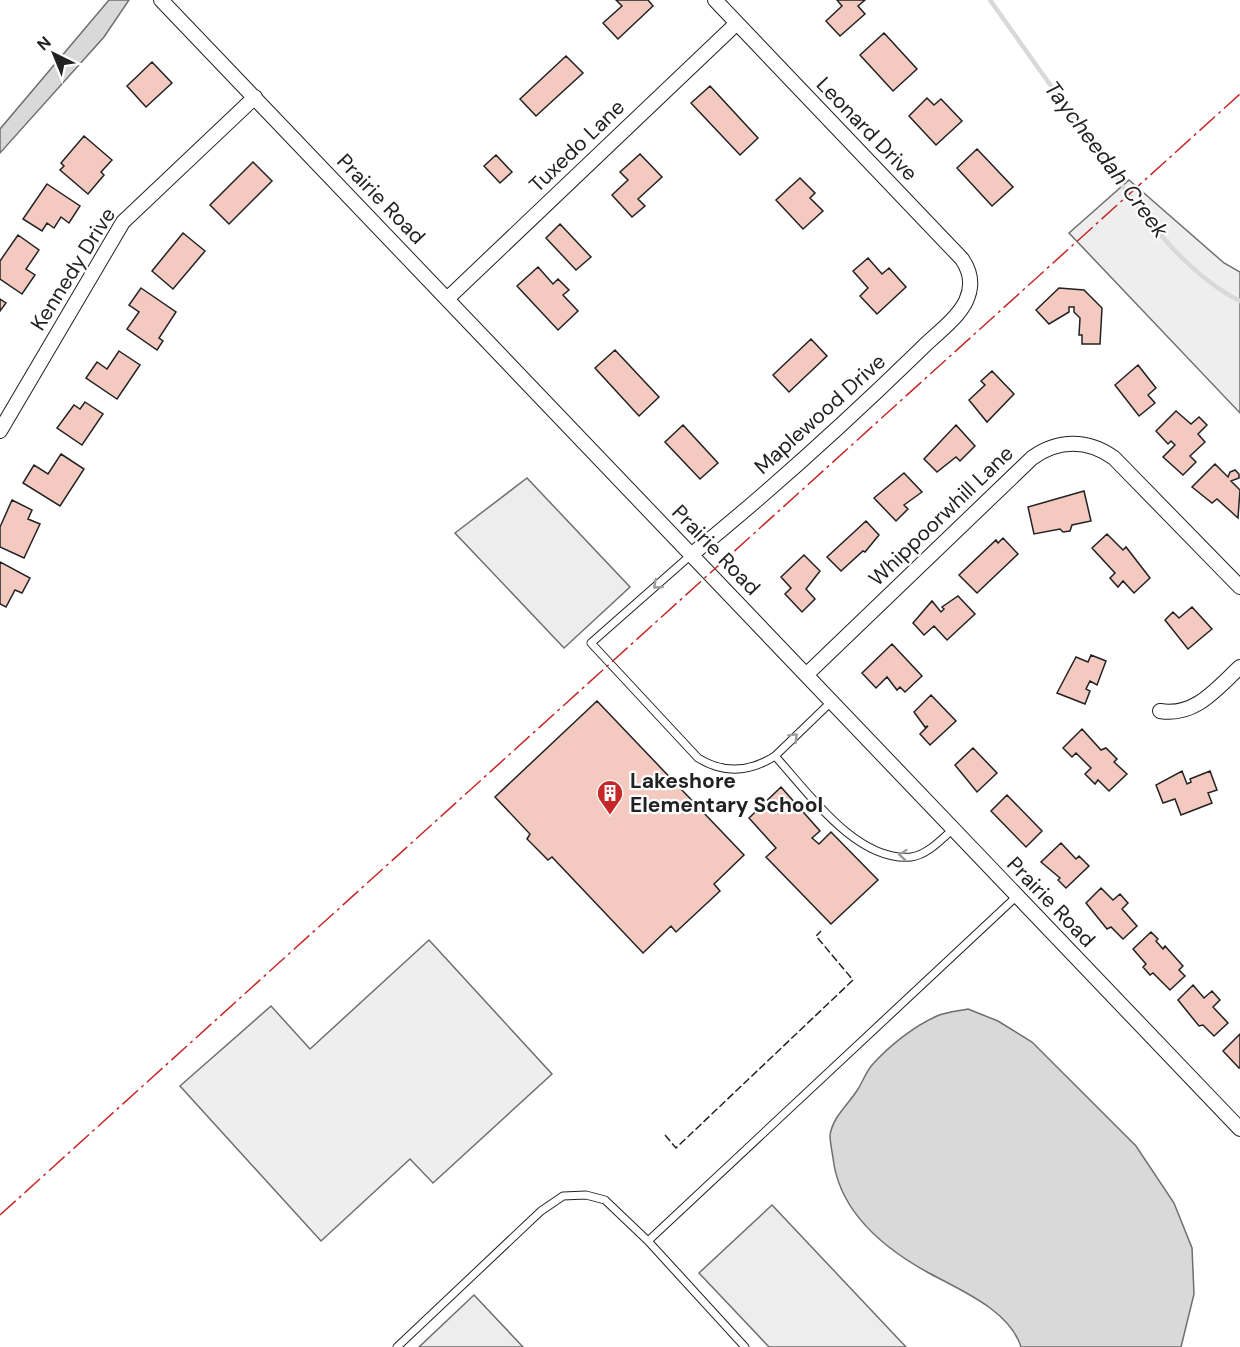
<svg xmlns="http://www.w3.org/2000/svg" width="1240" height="1347" font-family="'DM Sans',sans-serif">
  <rect width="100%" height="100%" fill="#fff"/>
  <!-- green -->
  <path fill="#eee" stroke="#6f6f6f" stroke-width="1.5" d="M1129,180L1224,263L1240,272V413L1069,233Z
    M429,940L552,1074L433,1183L410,1159L321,1241L180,1086L271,1006L310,1049Z"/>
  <!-- parking -->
  <path fill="#ededed" stroke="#6f6f6f" stroke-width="1.5" d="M527,478L630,587L564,648L455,533Z
    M772,1205L906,1347H769L699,1273Z
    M474,1295L523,1347H419Z"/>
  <!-- water -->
  <path fill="#d9d9d9" stroke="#6f6f6f" stroke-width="1.5" d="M109,0H129L104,37L0,153V129Z
    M968,1009L998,1021L1032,1042L1136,1146L1174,1203L1192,1248L1194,1294L1181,1347H1021C1010,1310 958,1289 927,1272C882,1247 839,1211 833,1158C832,1151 830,1142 830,1135C833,1116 849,1104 858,1089C863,1081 866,1072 872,1065C889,1046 914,1026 937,1016C946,1012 958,1011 968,1009Z"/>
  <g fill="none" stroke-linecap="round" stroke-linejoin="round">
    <!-- stream -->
    <path stroke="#d9d9d9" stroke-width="4.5" d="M990,0C1021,44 1052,87 1083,131C1125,189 1175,269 1240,301"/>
  </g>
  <!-- building -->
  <path fill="#f3c9c0" stroke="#222" stroke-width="1.5" d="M616,0H648L653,6L618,39L603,23L622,6Z
    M837,0H865L858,6L865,14L840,36L826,21L842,6Z
    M884,33L917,69L893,91L860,55Z
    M566,56L583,73L536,116L520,99Z
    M152,62L172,83L146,107L127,86Z
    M710,86L758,138L740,155L691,103Z
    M927,98L934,105L941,99L962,121L936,145L909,116Z
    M84,136L112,160L101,172L104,175L88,194L60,170L64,166L61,163Z
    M977,149L1013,187L992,206L957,168Z
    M640,154L662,177L638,199L645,206L632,217L612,195L628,180L620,172Z
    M496,155L512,172L500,183L484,166Z
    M253,162L272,181L229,224L210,205Z
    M800,178L815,193L810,198L823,211L803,229L776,200Z
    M47,184L80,206L69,223L61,217L54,228L47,223L42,231L23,219Z
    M560,224L591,257L576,270L546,238Z
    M183,233L205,251L173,289L152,271Z
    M18,235L39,250L26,269L35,275L22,294L0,279V261Z
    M868,258L882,274L889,268L906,287L877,314L860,296L868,288L853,271Z
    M538,267L553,284L558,279L569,290L563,295L578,311L558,330L517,286Z
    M141,288L176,312L159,338L163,341L157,350L127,329L139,312L129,305Z
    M1059,288L1084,290L1102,308L1100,344H1082V335H1079L1080,318L1074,312V307H1069V312L1049,324L1036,310Z
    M0,299L6,303L0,311Z
    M811,339L827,356L789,392L773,375Z
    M615,350L659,397L639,416L595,368Z
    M119,351L140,365L117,399L86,378L97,362L107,369Z
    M1138,365L1156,388L1148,395L1155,403L1139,416L1115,385Z
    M992,371L1014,394L987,422L969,400L985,385L981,381Z
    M85,402L103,414L82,445L57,428L74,405L80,409Z
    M1176,411L1191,424L1199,417L1207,425L1198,434L1205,442L1190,456L1196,462L1183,475L1163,457L1175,445L1171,441L1168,444L1156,431Z
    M683,425L718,463L700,479L665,442Z
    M956,425L975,446L960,461L956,457L937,472L924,459Z
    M61,454L84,469L60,506L23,483L34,465L48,474Z
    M1215,464L1228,477L1230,472L1235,470L1239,474V478L1231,481L1240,490L1238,518L1217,499L1212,503L1192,487Z
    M904,473L922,492L904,505L908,509L896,521L874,498Z
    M1084,491L1091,521L1072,525L1070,531L1063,532L1060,529L1034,534L1028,507Z
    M12,500L32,510L28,519L40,524L24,558L0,547V527Z
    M866,521L879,535L865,552L863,551L841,571L827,557Z
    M1107,534L1123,550L1126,547L1150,578L1134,593L1123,581L1118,587L1110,578L1115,573L1092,548Z
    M1003,538L1018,554L977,593L959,575L996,540L998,543Z
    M804,555L820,571L806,589L815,599L802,612L785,594L791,588L781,577Z
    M0,562L30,578L22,593L15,590L6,607L0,604Z
    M958,596L975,614L947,640L934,626L924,635L913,623L932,601L941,612L944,609L942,607Z
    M1192,607L1212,629L1188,649L1165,620L1173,612L1179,618Z
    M892,644L922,676L905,692L900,687L897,690L887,677L876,688L862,673Z
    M1091,655L1106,661L1097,685L1090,681L1086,689L1090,691L1085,704L1057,693L1076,657L1088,662Z
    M931,695L956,721L930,745L920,734L928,726L925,727L914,712Z
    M597,701L744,855L714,884L720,891L676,932L671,926L643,953L552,857L548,860L527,839L530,834L495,797Z
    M1082,729L1101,750L1106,748L1117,759L1114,762L1127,774L1109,791L1098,780L1095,784L1085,774L1091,768L1076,753L1072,757L1063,748Z
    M973,748L997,773L977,792L955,765Z
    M1182,771L1187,784L1191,782L1190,779L1210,771L1217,790L1208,793L1212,803L1181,815L1175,799L1163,803L1156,785Z
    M781,787L820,831L812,838L819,844L831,832L878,880L831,924L766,857L776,848L749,818Z
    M1007,795L1042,831L1026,847L991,811Z
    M1061,843L1076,859L1079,856L1089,866L1066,888L1058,880L1060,878L1041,862Z
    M1101,888L1113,900L1120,894L1128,903L1122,909L1137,926L1123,939L1111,927L1107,929L1086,903Z
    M1151,932L1158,939L1156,941L1163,949L1165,946L1183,966L1179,970L1185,976L1170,990L1153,973L1150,975L1143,967L1146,964L1133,949Z
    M1193,985L1204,998L1212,991L1220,1000L1213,1007L1228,1023L1214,1036L1203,1025L1199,1026L1178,1000Z
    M1240,1034V1068H1239L1223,1051Z"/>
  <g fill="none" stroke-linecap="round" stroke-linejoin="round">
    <!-- lane casing -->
    <g stroke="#222" stroke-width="9">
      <path id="lane" d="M691,555L591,643L698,758C724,774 750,772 775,756
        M831,702L775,756C808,792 856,862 911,857C927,855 942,839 953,829
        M648,1241L1017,896
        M397,1347L541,1211L563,1196L586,1195L605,1200L648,1241L745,1347"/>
    </g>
    <!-- street casing -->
    <g stroke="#222" stroke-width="16">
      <path id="street" d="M161,0L1240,1129
        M447,299L737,23
        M0,431L123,222L255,97
        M691,555C770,491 846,422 919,351C933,336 957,320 966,301C973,286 971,272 962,259L715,0
        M806,675L1032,458C1058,439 1088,439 1114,458L1240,587
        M1160,711C1195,717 1216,689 1240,667"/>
    </g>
    <!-- lane -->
    <use href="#lane" stroke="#fff" stroke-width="7"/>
    <!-- street -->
    <use href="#street" stroke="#fff" stroke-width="14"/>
    <!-- fence -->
    <path stroke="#222" stroke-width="1.5" stroke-dasharray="8 3" stroke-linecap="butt" d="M665,1135L676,1148L853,980L816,936L821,931"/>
    <!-- power -->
    <path stroke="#c62828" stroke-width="1.5" stroke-dasharray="21 4.5 3 4.5" stroke-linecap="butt" d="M0,1215L1240,94"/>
  </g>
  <!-- one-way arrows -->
  <defs><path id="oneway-chevron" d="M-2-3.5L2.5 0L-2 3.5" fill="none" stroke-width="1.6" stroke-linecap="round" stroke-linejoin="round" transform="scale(1.5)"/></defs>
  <g stroke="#9c9c9c">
    <use href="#oneway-chevron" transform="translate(657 585) rotate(139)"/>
    <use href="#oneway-chevron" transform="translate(794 737) rotate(-45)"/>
    <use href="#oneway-chevron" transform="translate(903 855) rotate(-175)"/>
  </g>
  <!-- icons -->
  <defs>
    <g id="building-pin" transform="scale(1.35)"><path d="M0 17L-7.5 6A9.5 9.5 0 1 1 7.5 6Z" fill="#c62828" stroke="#fff"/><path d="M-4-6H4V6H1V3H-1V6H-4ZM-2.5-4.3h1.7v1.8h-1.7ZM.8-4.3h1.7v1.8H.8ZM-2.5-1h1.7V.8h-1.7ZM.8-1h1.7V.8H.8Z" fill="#fff"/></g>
  </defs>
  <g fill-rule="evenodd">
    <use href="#building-pin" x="610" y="793"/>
  </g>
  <g text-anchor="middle" stroke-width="4.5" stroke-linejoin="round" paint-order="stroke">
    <!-- street labels -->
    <g font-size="21" fill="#222" stroke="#fff">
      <text transform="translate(867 129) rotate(46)" y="7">Leonard Drive</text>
      <text transform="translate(577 146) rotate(-44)" y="7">Tuxedo Lane</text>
      <text transform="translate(381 199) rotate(46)" y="7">Prairie Road</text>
      <text transform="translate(73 269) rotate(-58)" y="7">Kennedy Drive</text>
      <text transform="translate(820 414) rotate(-42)" y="7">Maplewood Drive</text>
      <text transform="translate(941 516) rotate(-44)" y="7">Whippoorwhill Lane</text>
      <text transform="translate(716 550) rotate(46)" y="7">Prairie Road</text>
      <text transform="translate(1051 902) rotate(46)" y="7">Prairie Road</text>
    </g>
    <!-- poi labels -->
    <g font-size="21" font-weight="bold" fill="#222" stroke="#fff" text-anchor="start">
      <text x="630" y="788">Lakeshore<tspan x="630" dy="24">Elementary School</tspan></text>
    </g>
    <!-- water labels -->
    <g font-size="22" font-style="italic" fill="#222" stroke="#fff">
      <text transform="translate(1107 159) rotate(53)" y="8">Taycheedah Creek</text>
    </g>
  </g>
  <!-- north arrow -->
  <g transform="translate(54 54) rotate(317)" stroke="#ffffff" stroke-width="4.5" paint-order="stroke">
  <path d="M0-4.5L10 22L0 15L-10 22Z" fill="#222222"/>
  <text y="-9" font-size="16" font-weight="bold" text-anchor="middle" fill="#222222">N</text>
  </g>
</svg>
